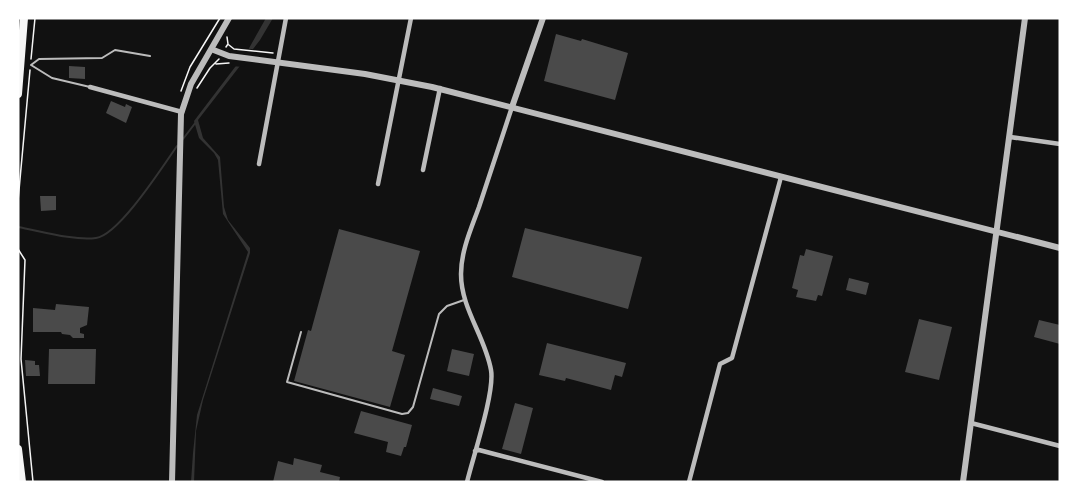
<svg xmlns="http://www.w3.org/2000/svg" width="1078" height="500" font-family="Bitter,serif">
  <rect width="100%" height="100%" fill="#111"/>
  <!-- water -->
  <path fill="#333" d="M266,18H273L260,40L198,120L203,138L220,157L224,207L228,220L250,248V253L203,400L196,431L194,482H191L193,453L197,415L248,252L223,214L218,160L214,153L199,138L194,121L248,50Z"/>
  <!-- pier -->
  <path fill="#111" d="M244,48L257,50L244,67L231,66Z"/>
  <g fill="none" stroke-linecap="round" stroke-linejoin="round">
    <!-- stream -->
    <path stroke="#333" stroke-width="2" d="M183,139L196,122
      M18,227C40,231 74,241 96,238C119,235 163,166 177,146"/>
  </g>
  <!-- building -->
  <path fill="#4a4a4a" d="M556,34L581,41L582,39L628,53L615,100L544,81Z
    M69,66L85,67V79L69,78Z
    M111,101L125,107L126,104L132,107L126,123L106,113Z
    M40,196H56V210L41,211Z
    M525,228L642,257L628,309L512,277Z
    M339,229L420,251L392,351L405,355L390,407L294,381L308,330L311,331Z
    M806,249L833,256L822,296L818,295L816,301L796,297L798,290L792,288L800,255L804,256Z
    M849,278L869,283L866,295L846,290Z
    M56,304L89,307L87,325L80,328V333L84,334V338H73L70,335L62,334L61,332H33V308L55,310Z
    M919,319L952,327L939,380L905,372Z
    M1039,320L1060,325V344L1034,337Z
    M547,343L626,363L622,377L615,375L611,390L566,378L565,381L539,375Z
    M49,349H96L95,384H48Z
    M452,349L474,354L469,376L447,371Z
    M25,360L35,361V365H39L40,376H26Z
    M433,388L462,396L459,406L430,399Z
    M515,403L533,408L521,454L502,449Z
    M361,411L412,425L406,447H404L401,456L386,452L388,442L354,433Z
    M294,458L322,465L320,472L340,477L339,482H273L278,461L293,465Z"/>
  <g fill="none" stroke-linecap="round" stroke-linejoin="round">
    <!-- path -->
    <path stroke="#f5f5f5" stroke-width="1.5" d="M229,45L234,49L273,53
      M226,47L228,44L227,37
      M31,59L35,18
      M216,64L229,63
      M197,88L210,68L219,59
      M181,91L190,67L220,18
      M18,201L30,70
      M18,249L25,260L21,359L33,482"/>
    <!-- service -->
    <path stroke="#bcbcbc" stroke-width="2" d="M90,87L52,78L31,65L39,59L102,58L115,50L150,56
      M301,332L287,382L402,414L408,413L413,407L439,314L447,306L464,300"/>
    <!-- minor -->
    <path stroke="#bcbcbc" stroke-width="4.5" d="M90,87L182,112
      M1010,137L1060,144
      M259,164L286,18
      M423,170L440,88
      M378,184L411,18
      M971,423L1060,446
      M475,451L479,450L602,482
      M467,482C473,457 495,392 491,370C485,336 461,309 461,274C461,251 471,229 479,207C490,174 501,140 512,107
      M689,482L720,364L732,358L781,177"/>
    <!-- tertiary -->
    <path stroke="#bcbcbc" stroke-width="6" d="M211,49L229,56L365,74L432,87L1060,248
      M512,107L543,18
      M172,482L181,114L191,84L229,18
      M963,482L1025,18"/>
    <!-- primary -->
    <path stroke="#f5f5f5" stroke-width="8" d="M18,94L24,18
      M18,449L22,482"/>
  </g>
  <!-- border -->
  <rect width="1078" height="500" fill="none" stroke="#ffffff" stroke-width="39"/>
</svg>
